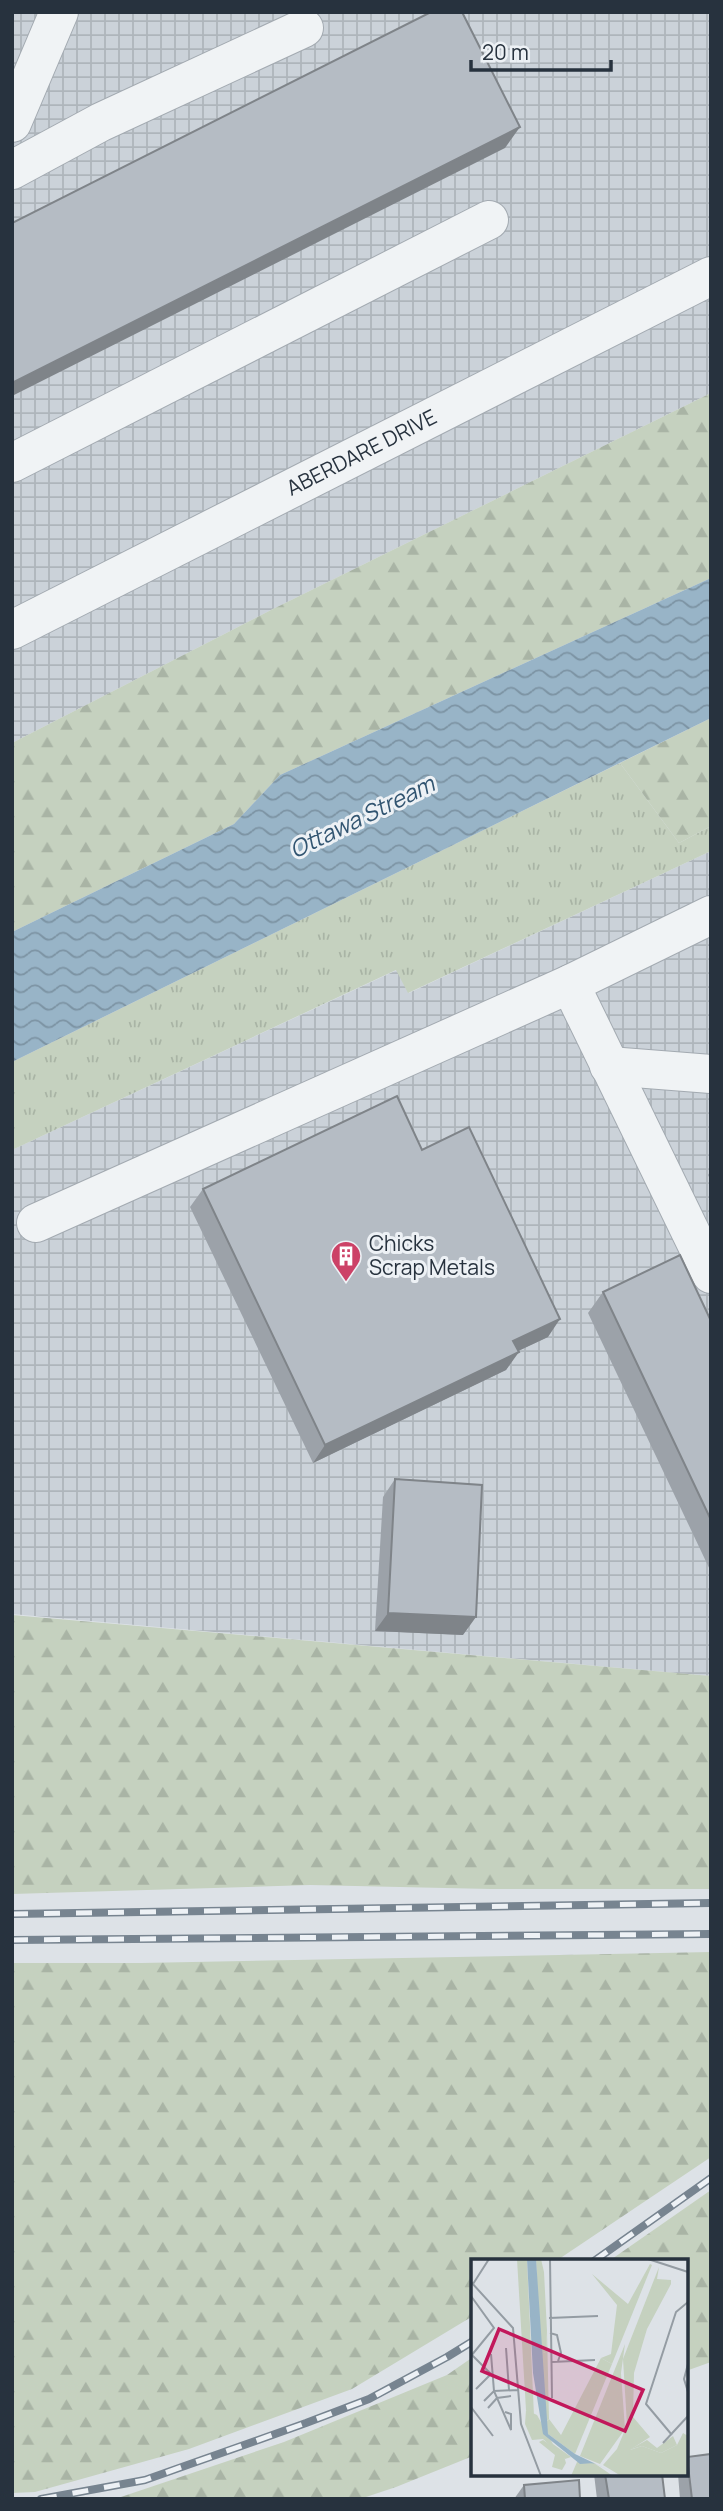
<svg xmlns="http://www.w3.org/2000/svg" width="723" height="2511" font-family="Manrope,sans-serif">
  <defs>
    <pattern id="industrial-grid" width="8" height="8" patternUnits="userSpaceOnUse" patternTransform="scale(1.75)"><rect width="8" height="8" fill="#cbd2d9"/><path d="M0 4h8M4 0v8" fill="none" stroke="#aeb5bb"/></pattern>
    <pattern id="grass-tufts" width="24" height="20" patternUnits="userSpaceOnUse" patternTransform="scale(1.75)"><rect width="24" height="20" fill="#c5d1bf"/><path d="M3 7l-1-3M5 7V3M7 7l1-3M15 17l-1-3M17 17v-4M19 17l1-3" fill="none" stroke="#a9b4a5"/></pattern>
    <pattern id="forest-firs" width="22" height="20" patternUnits="userSpaceOnUse" patternTransform="scale(1.75)"><rect width="22" height="20" fill="#c5d1bf"/><path d="M5 1l3.5 6h-7zM16 11l3.5 6h-7z" fill="#a9b4a5"/></pattern>
    <pattern id="water-waves" width="16" height="10" patternUnits="userSpaceOnUse" patternTransform="scale(1.75)"><rect width="16" height="10" fill="#98b4c7"/><path d="M0 5q4-4 8 0t8 0" fill="none" stroke="#7c93a3"/></pattern>
  </defs>
  <rect width="100%" height="100%" fill="#dde2e7"/>
  <!-- industrial -->
  <path fill="url(#industrial-grid)" d="M12,12H711V393L271,610L12,743Z
    M711,851V1676L12,1614V1150L397,970L409,993Z"/>
  <!-- grass -->
  <path fill="url(#grass-tufts)" d="M620,763L679,843L711,826V851L408,993L396,970L12,1150V1062Z"/>
  <!-- forest -->
  <path fill="url(#forest-firs)" d="M711,393V578L280,775L234,824L12,932V743L271,610Z
    M711,718V826L679,843L620,763Z
    M12,1615L711,1676V1889H490L310,1885L12,1894Z
    M711,1952V2157L556,2261H473V2316L352,2389L189,2449L35,2492L12,2493V1963H141Z
    M711,2190V2362L686,2371V2261H609Z
    M473,2357V2456L396,2487L360,2499H115L284,2442L447,2375Z"/>
  <!-- water -->
  <path fill="url(#water-waves)" d="M711,578V718L12,1062V932L234,824L280,775Z"/>
  <g fill="none" stroke-linecap="round" stroke-linejoin="round">
    <!-- minor casing -->
    <g stroke="#a3aab1" stroke-width="40">
      <g id="minor">
        <path d="M12,123L59,12"/>
        <path d="M12,170L101,122L304,28"/>
        <path d="M12,463L489,220"/>
        <path id="s1" d="M12,630L711,276"/>
        <path d="M570,984L711,1274"/>
        <path d="M609,1066L711,1074"/>
        <path d="M36,1223L570,984L711,915"/>
      </g>
    </g>
    <!-- minor -->
    <use href="#minor" stroke="#f0f3f5" stroke-width="38"/>
    <!-- rail casing -->
    <g stroke="#778490" stroke-width="8">
      <path id="rail" d="M12,1914L711,1903
        M12,1940L711,1934
        M594,2261L711,2178
        M41,2499L145,2480L306,2423L369,2399L447,2357L473,2341"/>
    </g>
    <!-- rail -->
    <use href="#rail" stroke="#edf1f5" stroke-width="5" stroke-dasharray="16" stroke-linecap="butt"/>
  </g>
  <!-- wall -->
  <path fill="#9ca2a9" d="M711,1170V1181L708,1175Z
    M203,1189L548,1337L518,1351L506,1370L313,1463L190,1207Z
    M603,1292L711,1321V1572L588,1313Z
    M395,1479L463,1635L375,1631L383,1497Z
    M686,2457L711,2499H680L678,2474H686Z
    M594,2474H662L665,2499H597Z
    M524,2485L580,2499H514Z"/>
  <!-- shaded-wall -->
  <path fill="#7f8489" d="M520,127L505,148L12,396V383Z
    M560,1319L548,1337L501,1359L513,1341Z
    M519,1352L506,1370L313,1463L325,1445Z
    M388,1613L476,1617L463,1635L375,1631Z"/>
  <!-- building -->
  <path fill="#b5bcc4" stroke="#7f8489" stroke-width="2" d="M431,12H462L520,127L12,383V223Z
    M397,1096L422,1150L469,1127L560,1319L513,1341L519,1352L325,1445L203,1189Z
    M680,1255L711,1321V1520L603,1292Z
    M395,1479L482,1485L476,1617L388,1613Z
    M711,2454V2499H692L687,2457Z
    M605,2474H662L665,2499H609Z
    M579,2480L580,2499H525L524,2485Z"/>
  <!-- icons -->
  <defs>
    <g id="building-pin" transform="scale(1.575)"><path d="M0 17L-7.5 6A9.5 9.5 0 1 1 7.5 6Z" fill="#cc4267" stroke="#edf1f5"/><path d="M-4-6H4V6H1V3H-1V6H-4ZM-2.5-4.3h1.7v1.8h-1.7ZM.8-4.3h1.7v1.8H.8ZM-2.5-1h1.7V.8h-1.7ZM.8-1h1.7V.8H.8Z" fill="#fff"/></g>
  </defs>
  <g fill-rule="evenodd">
    <use href="#building-pin" x="346" y="1256"/>
  </g>
  <g text-anchor="middle" stroke-width="6" stroke-linejoin="round" paint-order="stroke">
    <!-- street labels -->
    <g font-size="21" fill="#27323e" stroke="#edf1f5">
      <text dy="7" stroke="none"><textPath href="#s1" startOffset="392">ABERDARE DRIVE</textPath></text>
    </g>
    <!-- poi labels -->
    <g font-size="21" fill="#27323e" stroke="#edf1f5" text-anchor="start">
      <text x="369" y="1251">Chicks<tspan x="369" dy="24">Scrap Metals</tspan></text>
    </g>
    <!-- water labels -->
    <g font-size="23" font-style="italic" fill="#325571" stroke="#edf1f5">
      <text transform="translate(362 817) rotate(-26)" y="8">Ottawa Stream</text>
    </g>
  </g>
  <!-- overview -->
  <g transform="translate(471 2259)">
    <rect width="217" height="217" fill="#dde2e7"/>
    <path d="M179,5L181,6L141,105L130,99L140,95L146,46L121,15L157,45ZM76,72L78,160L74,164L69,95L75,93ZM55,151L66,156L82,185L100,198L94,200L72,180L61,181L54,165ZM202,177L206,186L190,194L171,187L158,191L176,181L186,189ZM106,203L123,204L142,217H100Z" fill="#c5d1bf"/>
    <path d="M46,0H56L63,157L55,151ZM65,0H70L73,13L76,72L75,93L69,95ZM188,8L186,20L200,21V25L176,70L163,114L162,158L179,178L159,191L171,187L190,194L206,186L212,174L217,177V217H150L132,206L146,190L156,166L152,100ZM154,85L150,114L154,170L129,205L109,197ZM130,99L141,105L104,195L77,175L74,164L78,160L90,176ZM72,181L92,194L95,204L91,211L81,208L84,196L68,183Z" fill="#c5d1bf"/>
    <path d="M56,0H65L77,175L104,195L150,217L123,204L109,205L72,175L62,114Z" fill="#98b4c7"/>
    <path fill="none" stroke="#949ca3" stroke-width="2" d="M79,0L81,139M177,0L217,13M0,23L42,69L50,165L70,217M2,25L18,0M0,37L23,69L0,97M78,59L127,57M79,74L86,76L90,94L87,102M35,89L38,131M20,95L23,132L47,131M1,96L20,115M81,103L124,101M217,105L213,120L217,133M5,130L20,115M13,142L23,132L40,171V155L34,153M0,148L22,177M17,149L26,139L40,137M201,176L175,145L205,53L217,43M192,184L217,157"/>
    <path fill="#c2185b" fill-opacity="0.15" stroke="#c2185b" stroke-width="3.5" d="M28,70L172,131L154,172L11,112Z"/>
    <rect width="217" height="217" fill="none" stroke="#27323e" stroke-width="3.5"/>
  </g>
  <!-- border -->
  <rect width="723" height="2511" fill="none" stroke="#27323e" stroke-width="28"/>
  <!-- scale -->
  <path d="M471 60v10h140v-10" fill="none" stroke="#27323e" stroke-width="3.5"/>
  <text x="482" y="60" font-size="21" fill="#27323e" stroke="#edf1f5" stroke-width="5" paint-order="stroke">20 m</text>
</svg>
